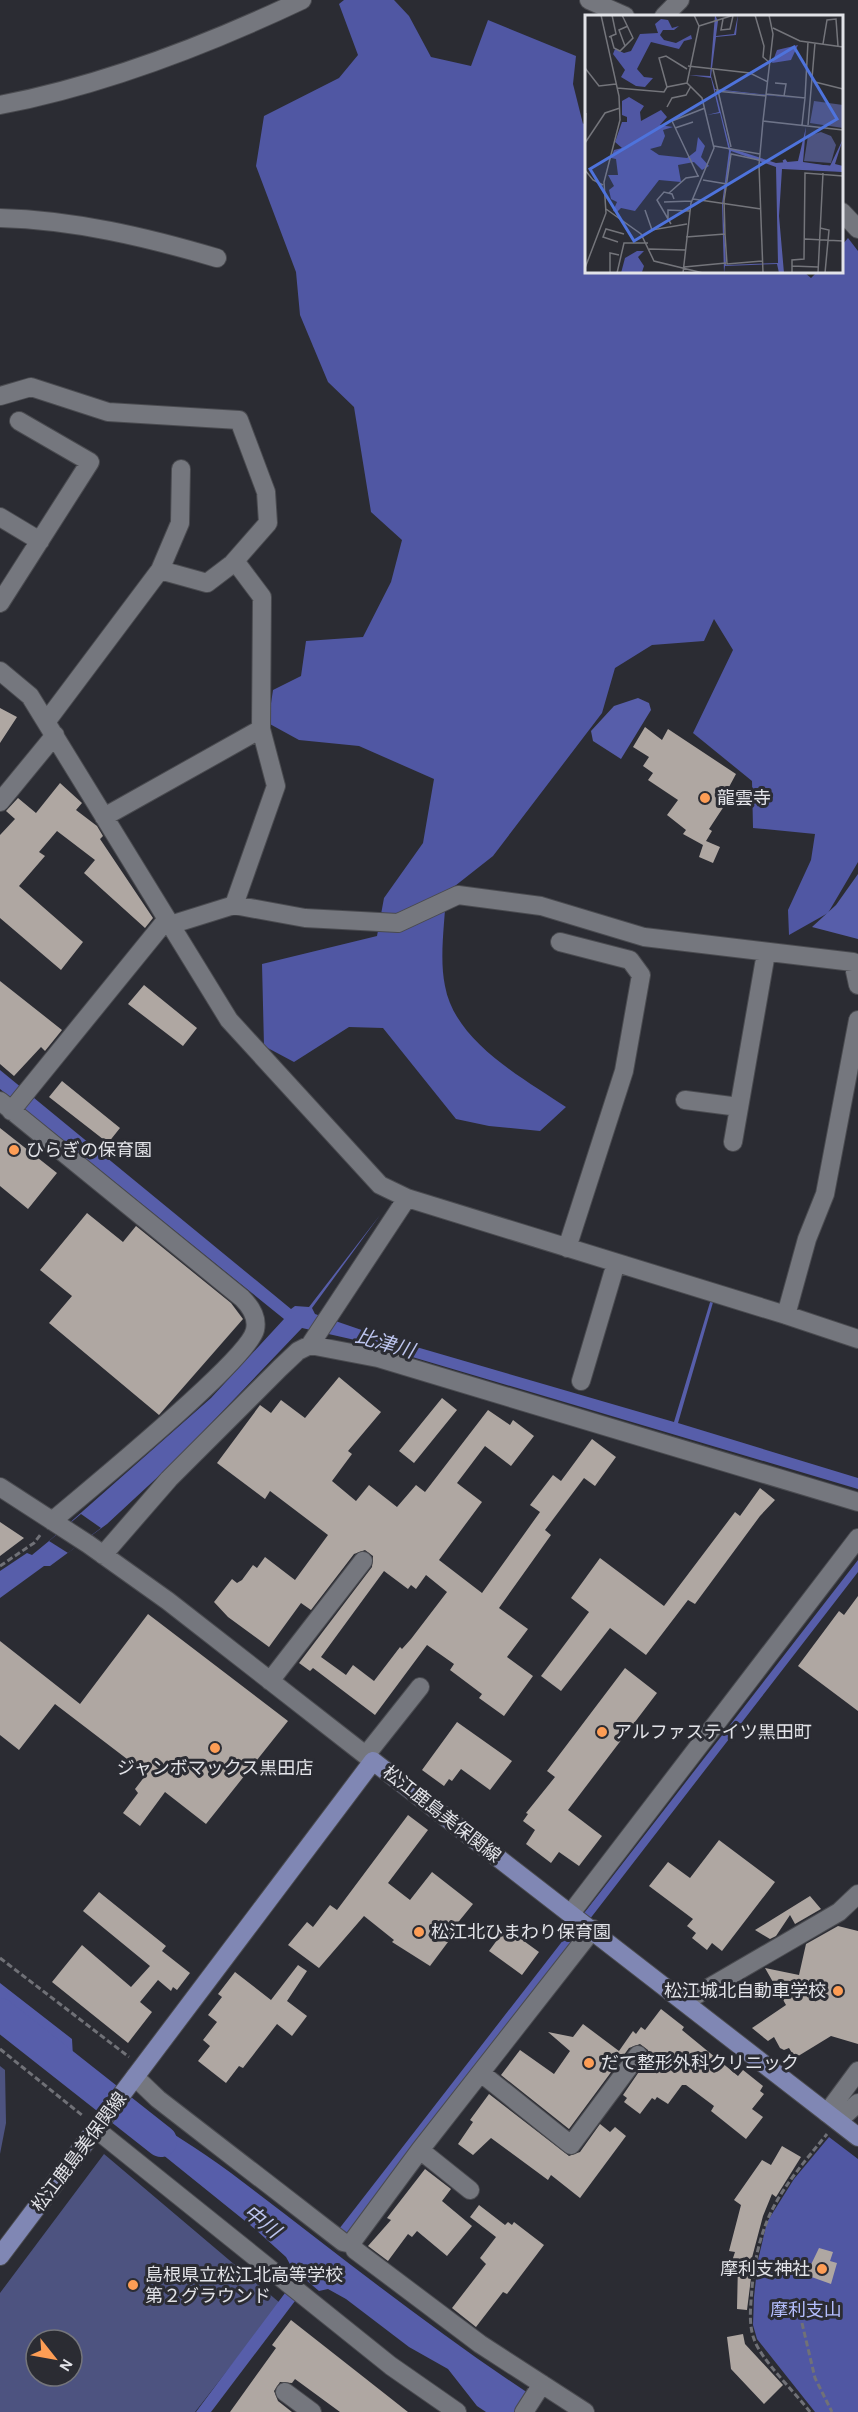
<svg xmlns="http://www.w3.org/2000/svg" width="858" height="2412" font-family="'Alegreya Sans','Noto Sans JP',sans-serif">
  <rect width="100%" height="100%" fill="#2b2c33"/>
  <!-- green -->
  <path fill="#4d5380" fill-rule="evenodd" d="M0,2066L5,2070L6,2123L0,2154Z
    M104,2154L280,2303L195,2412H0V2293ZM36,2340H72V2376H36Z"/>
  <!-- forest -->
  <path fill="#5057a3" d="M344,0H394L409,16L431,57L471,66L488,20L576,56L573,84L583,124L586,122V272H804L811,278L817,272H842V245L848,238L858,251V862L828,913L789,935L788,910L811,860L815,834L753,828L752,781L693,733L733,650L714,619L704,641L652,645L615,668L602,713L493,856L446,893C445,922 439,957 445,986C455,1042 523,1078 566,1107L540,1131L489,1126L456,1119L383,1028L349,1027L294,1062L264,1046L262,964L377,936L384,898L423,843L434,779L359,746L299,740L268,723L273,690L301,676L306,641L363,637L391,582L402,540L371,512L354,407L328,382L300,315L296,272L256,166L264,116L339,78L358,55L339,4Z
    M829,2137L858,2159V2412H815L757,2339L753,2325L754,2297L758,2260L767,2222L794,2179Z"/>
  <!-- water -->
  <path fill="#575eaa" d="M638,698L649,703L651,710L621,759L593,741L591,731L614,706Z
    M858,874V939L812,927L836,905Z
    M0,1070L291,1309L295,1306L309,1307L380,1215L312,1308L315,1314L382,1337L674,1422L711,1299H714L678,1423L858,1478V1489L355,1340L302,1328L175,1461L107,1524L50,1566H44L0,1598V1571L27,1553L32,1555L49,1541L211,1398L284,1319L0,1089Z
    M858,1560V1572L341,2241L339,2229Z
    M0,1983L72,2039L73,2057L105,2082L93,2099L0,2030Z
    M133,2106C165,2130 199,2149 231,2173C329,2247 425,2325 528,2393L515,2412H486L477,2406L448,2369L409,2347L346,2299L328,2289L319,2291L292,2268L286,2257L255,2229L121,2121Z
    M285,2293L295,2301L211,2412H196Z"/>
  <!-- pier -->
  <path fill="#2b2c33" d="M81,1514L101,1528L68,1553L49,1541Z"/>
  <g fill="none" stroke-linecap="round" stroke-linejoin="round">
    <!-- river -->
    <path stroke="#575eaa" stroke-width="32" d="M0,2014L161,2141"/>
  </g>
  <!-- building -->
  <path fill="#afa7a2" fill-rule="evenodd" d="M0,708L17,717L0,743Z
    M645,727L662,740L668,729L736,774L729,787L734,791L709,829L712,831L706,841L720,847L713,863L699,857L703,845L683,834L686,830L667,815L678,800L648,780L653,773L643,766L649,757L633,747Z
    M60,783L82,803L76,810L97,826L103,836L100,839L153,918L145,928L84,873L95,860L57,831L39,852L45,856L19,886L83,942L61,970L0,918V835L15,819L6,811L18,798L36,813Z
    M0,981L62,1030L45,1051L41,1047L14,1076L0,1064Z
    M144,985L197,1028L183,1046L128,1004Z
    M62,1081L120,1128L108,1143L49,1097Z
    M0,1128L57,1173L28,1209L0,1186Z
    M87,1213L123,1242L136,1226L231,1303L243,1319L159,1415L49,1323L72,1296L40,1270Z
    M339,1377L381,1412L348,1451L352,1454L332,1481L356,1501L369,1485L397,1507L416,1485L425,1492L488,1410L510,1425L513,1420L534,1436L511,1466L485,1446L457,1483L482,1502L439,1560L482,1593L540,1512L530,1505L553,1475L561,1481L592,1439L616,1457L595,1486L584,1478L545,1530L551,1535L499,1608L528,1629L507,1657L533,1676L504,1716L479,1698L482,1694L450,1670L454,1664L427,1645L375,1715L313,1668L310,1671L299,1663L372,1567L373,1556L365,1550L354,1554L311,1610L301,1603L269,1647L228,1617L214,1602L232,1579L237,1583L242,1580L253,1565L257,1568L265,1557L295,1580L328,1535L270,1491L265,1499L217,1463L260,1405L271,1413L281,1400L305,1418ZM384,1571L408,1589L411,1585L416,1589L426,1575L447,1592L411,1639L402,1649L400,1647L374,1681L353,1665L346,1675L321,1657Z
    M442,1398L457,1410L414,1463L399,1451Z
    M760,1488L775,1500L760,1516L695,1604L688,1600L646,1655L610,1628L561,1691L541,1676L589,1612L571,1598L600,1558L664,1606L735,1512L740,1516Z
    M0,1522L24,1538L0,1556Z
    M858,1596V1711L798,1666L839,1611L844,1615Z
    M148,1614L288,1721L206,1824L165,1792L140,1826L123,1813L138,1793L135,1789L145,1776L143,1774L144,1772L55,1704L19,1750L0,1735V1641L80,1704Z
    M625,1668L657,1693L568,1810L602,1836L579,1866L559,1852L551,1863L526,1844L535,1830L523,1821L528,1814L526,1813L555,1777L547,1771Z
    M457,1722L512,1761L490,1790L461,1769L452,1781L449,1779L444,1786L422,1770Z
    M408,1815L428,1830L388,1883L410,1900L432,1872L473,1904L451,1931L454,1934L430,1966L392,1942L394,1940L364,1916L319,1968L288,1945L307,1922L313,1927L330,1905L337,1910Z
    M719,1840L775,1882L722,1951L712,1943L707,1950L692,1938L696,1933L687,1926L693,1919L649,1886L668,1862L690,1878Z
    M99,1892L166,1946L162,1951L190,1973L177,1990L173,1987L171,1991L158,1980L140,2002L152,2012L128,2043L52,1982L82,1945L131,1987L150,1966L83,1911Z
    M810,1896L821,1909L795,1924L790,1915L776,1936L770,1939L755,1930Z
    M838,1926L858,1931V2044L831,2036L795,2058L789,2048L784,2050L780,2048L774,2037L768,2041L752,2028L786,2005L765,1968L799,1975L806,1944Z
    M506,1928L539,1952L522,1975L489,1951Z
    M298,1965L307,1971L287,2001L307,2016L292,2036L277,2024L243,2068L239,2066L226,2083L198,2061L210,2046L203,2040L217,2022L208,2015L222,1997L218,1994L235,1972L271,2000Z
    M661,2009L684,2027L682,2030L738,2076L743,2070L763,2086L760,2091L764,2094L752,2109L763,2117L746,2139L711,2111L714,2106L686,2085H682L668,2104L657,2097L655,2100L652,2098L640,2114L624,2102L627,2098L623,2095L649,2057L648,2050L640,2044L629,2048L569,2129L501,2075L520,2050L554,2074L570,2051L548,2032L573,2037L583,2024L619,2051L633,2031L636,2034L641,2027L645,2030Z
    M489,2094L569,2156L580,2152L600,2124L610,2132L615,2127L626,2136L580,2198L551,2175L548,2180L491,2138L473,2155L458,2144L473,2122L470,2120Z
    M782,2146L801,2157L776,2197L772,2194L763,2216L749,2269L752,2270L747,2310L737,2309L738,2263L732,2261L735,2252L729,2251L741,2205L734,2200L762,2160L771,2165Z
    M425,2169L451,2189L442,2201L472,2226L447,2256L417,2231L412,2237L408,2234L388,2261L368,2246L391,2220L387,2218Z
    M479,2205L505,2225L508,2222L512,2225L514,2222L544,2245L507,2294L503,2292L476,2327L452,2308L486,2264L480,2258L496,2237L470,2217Z
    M819,2248L833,2252L830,2261L837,2263L831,2284L806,2275Z
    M291,2320L361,2375L408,2412H340L295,2379L292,2383L280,2382L274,2391L278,2401L292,2412H230L276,2348L272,2345Z
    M743,2334L745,2344L783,2385L764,2404L731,2369L727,2337Z"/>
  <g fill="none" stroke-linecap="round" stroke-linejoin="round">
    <!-- minor casing -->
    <g stroke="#4a4b50" stroke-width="20">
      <path id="minor" d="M589,0L625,16
        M664,16L680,0
        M0,105C104,85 207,45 302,0
        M842,212L858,229
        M0,218C74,220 146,237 217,258
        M0,396L31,387L108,412L239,420L266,492L268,523L232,564L207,583L160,570
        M0,517L40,541
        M0,603L90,462L19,421
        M0,671L30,696L229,1020L380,1185L407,1198L786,1315L858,1339
        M46,722L160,570L180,523L181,469
        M0,802L55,735
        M104,817L261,729
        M234,905L305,918L398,923L458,895L541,906L644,937L853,962L858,985
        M170,925L234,905L276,786L261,729L262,597L235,561
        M560,942L630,960L641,975L624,1071L567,1248
        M685,1100L739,1107
        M0,1101L242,1298C250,1306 258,1317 255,1330C249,1359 84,1494 52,1521
        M11,1111L167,919
        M733,1142L766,953
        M786,1315L807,1239L825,1194L858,1020
        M310,1345L378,1358L858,1502
        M581,1381L616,1263
        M0,1487L88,1544L168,1601L373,1761
        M103,1555L169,1479L280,1368L298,1351L310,1345L407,1198
        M270,1681L363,1561
        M366,1755L420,1687
        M571,1913L858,1538
        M686,2001L839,1912L858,1894
        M481,2073L571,2145L638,2055
        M135,2077L158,2099L343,2242L352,2244
        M827,2113L858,2071
        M838,2121L858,2103
        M97,2130L391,2366L457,2412
        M420,2150L470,2190
        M285,2392L312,2412
        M524,2412L542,2384
        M585,2412L480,2344L355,2250L352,2242L420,2150L593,1929"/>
    </g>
    <!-- major casing -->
    <g stroke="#4a4b50" stroke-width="20">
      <path id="major" d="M0,2256L373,1761L858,2137"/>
    </g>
    <!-- path -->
    <path stroke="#707177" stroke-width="3" stroke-dasharray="6 3" stroke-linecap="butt" d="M0,1566L34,1543L41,1534
      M0,1958L129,2057
      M0,2049L83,2116
      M802,2323L815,2378L832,2412
      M810,2412C795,2392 761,2360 754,2339C748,2323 751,2304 752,2288C759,2214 782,2189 827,2134"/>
    <!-- minor -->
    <use href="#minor" stroke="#75777e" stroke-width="18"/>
    <!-- major -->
    <use href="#major" stroke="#8087b4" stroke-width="18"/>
  </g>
  <!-- markers -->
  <g fill="#fd9d55" stroke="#2b2c33" stroke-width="2">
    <circle cx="705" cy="798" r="6"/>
    <circle cx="14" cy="1150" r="6"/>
    <circle cx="602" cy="1732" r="6"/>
    <circle cx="215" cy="1748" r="6"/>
    <circle cx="419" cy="1932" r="6"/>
    <circle cx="838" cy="1991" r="6"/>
    <circle cx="589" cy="2063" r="6"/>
    <circle cx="822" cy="2269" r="6"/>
    <circle cx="133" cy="2285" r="6"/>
  </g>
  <g text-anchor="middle" stroke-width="6" stroke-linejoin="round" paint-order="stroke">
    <!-- poi labels -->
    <g font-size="18" fill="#e2e3e8" stroke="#2b2c33" text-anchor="start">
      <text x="717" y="804">龍雲寺</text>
      <text x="26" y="1156">ひらぎの保育園</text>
      <text x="614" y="1738">アルファステイツ黒田町</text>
      <text x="215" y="1774" text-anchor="middle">ジャンボマックス黒田店</text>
      <text x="431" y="1938">松江北ひまわり保育園</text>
      <text x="826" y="1997" text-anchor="end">松江城北自動車学校</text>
      <text x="601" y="2069">だて整形外科クリニック</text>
      <text x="810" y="2275" text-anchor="end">摩利支神社</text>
      <text x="145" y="2281">島根県立松江北高等学校<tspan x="145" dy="21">第２グラウンド</tspan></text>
    </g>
    <!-- street labels -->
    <g font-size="18" fill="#e2e3e8" stroke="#2b2c33">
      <text transform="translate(442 1814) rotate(38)" y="6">松江鹿島美保関線</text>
      <text transform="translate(79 2152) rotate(-53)" y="6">松江鹿島美保関線</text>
    </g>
    <!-- park labels -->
    <g font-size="18" fill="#b5bffe" stroke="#2b2c33">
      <text x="806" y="2316">摩利支山</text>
    </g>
    <!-- water labels -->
    <g font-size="20" font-style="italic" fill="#bdc5ef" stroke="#2b2c33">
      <text transform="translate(385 1343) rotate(16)" y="7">比津川</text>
      <text transform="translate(262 2221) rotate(38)" y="7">中川</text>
    </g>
  </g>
  <!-- overview -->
  <g transform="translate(585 15)">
    <rect width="258" height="258" fill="#2b2c33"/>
    <path d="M229,86L258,90V113L225,108ZM236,117L246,121L251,130L246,148L219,146L223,121Z" fill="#4d5380"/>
    <path d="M76,4L83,5L87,13L94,11L89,15H78L75,20L79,25L91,28L106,20L107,24L99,26L94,34L66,27L52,54L59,62L68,63L60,72L51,71L36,62L40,55L28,39L30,34L39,38L46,36L55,19L73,18L70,9ZM213,30L206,45L187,48L192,35ZM44,82L59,91L55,97L56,106L76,95L82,102L75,110L88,112L78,115L80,121L76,131L65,134L74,140L102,143L111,136L113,122L120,131L116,142L124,151L117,155L109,147L93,150L96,167L74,165L50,196L36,193L32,197L28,196L32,187L26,184L24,175L29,171L23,160H33L31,144L26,143L29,135L37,133L30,127L37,107H42V102L37,100V86ZM52,236H59L53,242L59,251L57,257L36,258L40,243Z" fill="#5057a3"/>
    <path d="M130,0L133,6L131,21L149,19L153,0L151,20L131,22L126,61L130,74L220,84L130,75L145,133L191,148L213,146L221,112L218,147L245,151L258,124L250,149L258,151V157L197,154L194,201L199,258H194L192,249L140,251L139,258L137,189L144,136L135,98L122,100L134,97L126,63L104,60L125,61ZM146,136L191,152L193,248L141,250L138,190Z" fill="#575eaa" fill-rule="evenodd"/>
    <path fill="none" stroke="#575eaa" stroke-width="3" d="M258,153L202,149L199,145L201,151L258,155"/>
    <path fill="none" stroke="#74757b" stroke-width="1.5" d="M170,0L179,31L178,42L185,48M184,0L188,19L178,106L258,115M138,4L136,15L145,14L148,1M114,11L149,0M188,13L215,26L258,32M24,22L31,19L27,0M26,22L29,33L35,36L48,23L37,0M238,29L242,5L251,4L253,31M40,31L34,15L43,11M103,51L165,58L183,67M0,53L14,71L31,69M128,54L146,132M230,67L258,74M190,68L201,69L199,81M82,72L74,43L81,41L102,54M32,73L79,77L82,72L102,68M131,76L181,81M181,79L220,83L223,27M82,92L87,83L101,80L106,71M217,110L220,83M223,110L230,28M90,113L108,107M0,121L1,98M0,128L20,98L35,93M129,131L175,139M174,145L146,139L139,186L140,219L142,249L177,246M0,155L8,165L18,170M113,161L87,106L120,93M118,165L142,169M84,178L101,163L114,161M108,184L176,194M79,187L107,186M21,194L56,219L69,246L118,258M60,195L67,215L102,209M83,203V195L105,196M86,209L72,185L79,177L87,179L89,184M235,213L244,215L240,258M101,222L140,219M220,224L258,226M33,227L18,222L21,214L39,219M64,234L100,235M207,251L233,252M99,252L141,248M0,253L21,198L19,167L35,105L34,81L16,0M25,258V238L34,240M32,258L39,228H63M98,258L106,188L129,133L117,83L102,68L114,11L109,0M178,258L174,150L178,106M207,258V245L219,244L220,158L258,161M233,258L238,158"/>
    <path fill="#4e73dc" fill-opacity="0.15" stroke="#4e73dc" stroke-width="3" d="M209,32L252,104L49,226L5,154Z"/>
    <rect width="258" height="258" fill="none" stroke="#e2e3e8" stroke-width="3"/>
  </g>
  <!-- north arrow -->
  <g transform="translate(54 2358) rotate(121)"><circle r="28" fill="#2b2c33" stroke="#74757b" stroke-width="1.5"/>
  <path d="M0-4.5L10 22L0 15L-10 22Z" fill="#fd9d55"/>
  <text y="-9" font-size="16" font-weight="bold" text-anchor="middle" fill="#e2e3e8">N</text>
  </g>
</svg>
